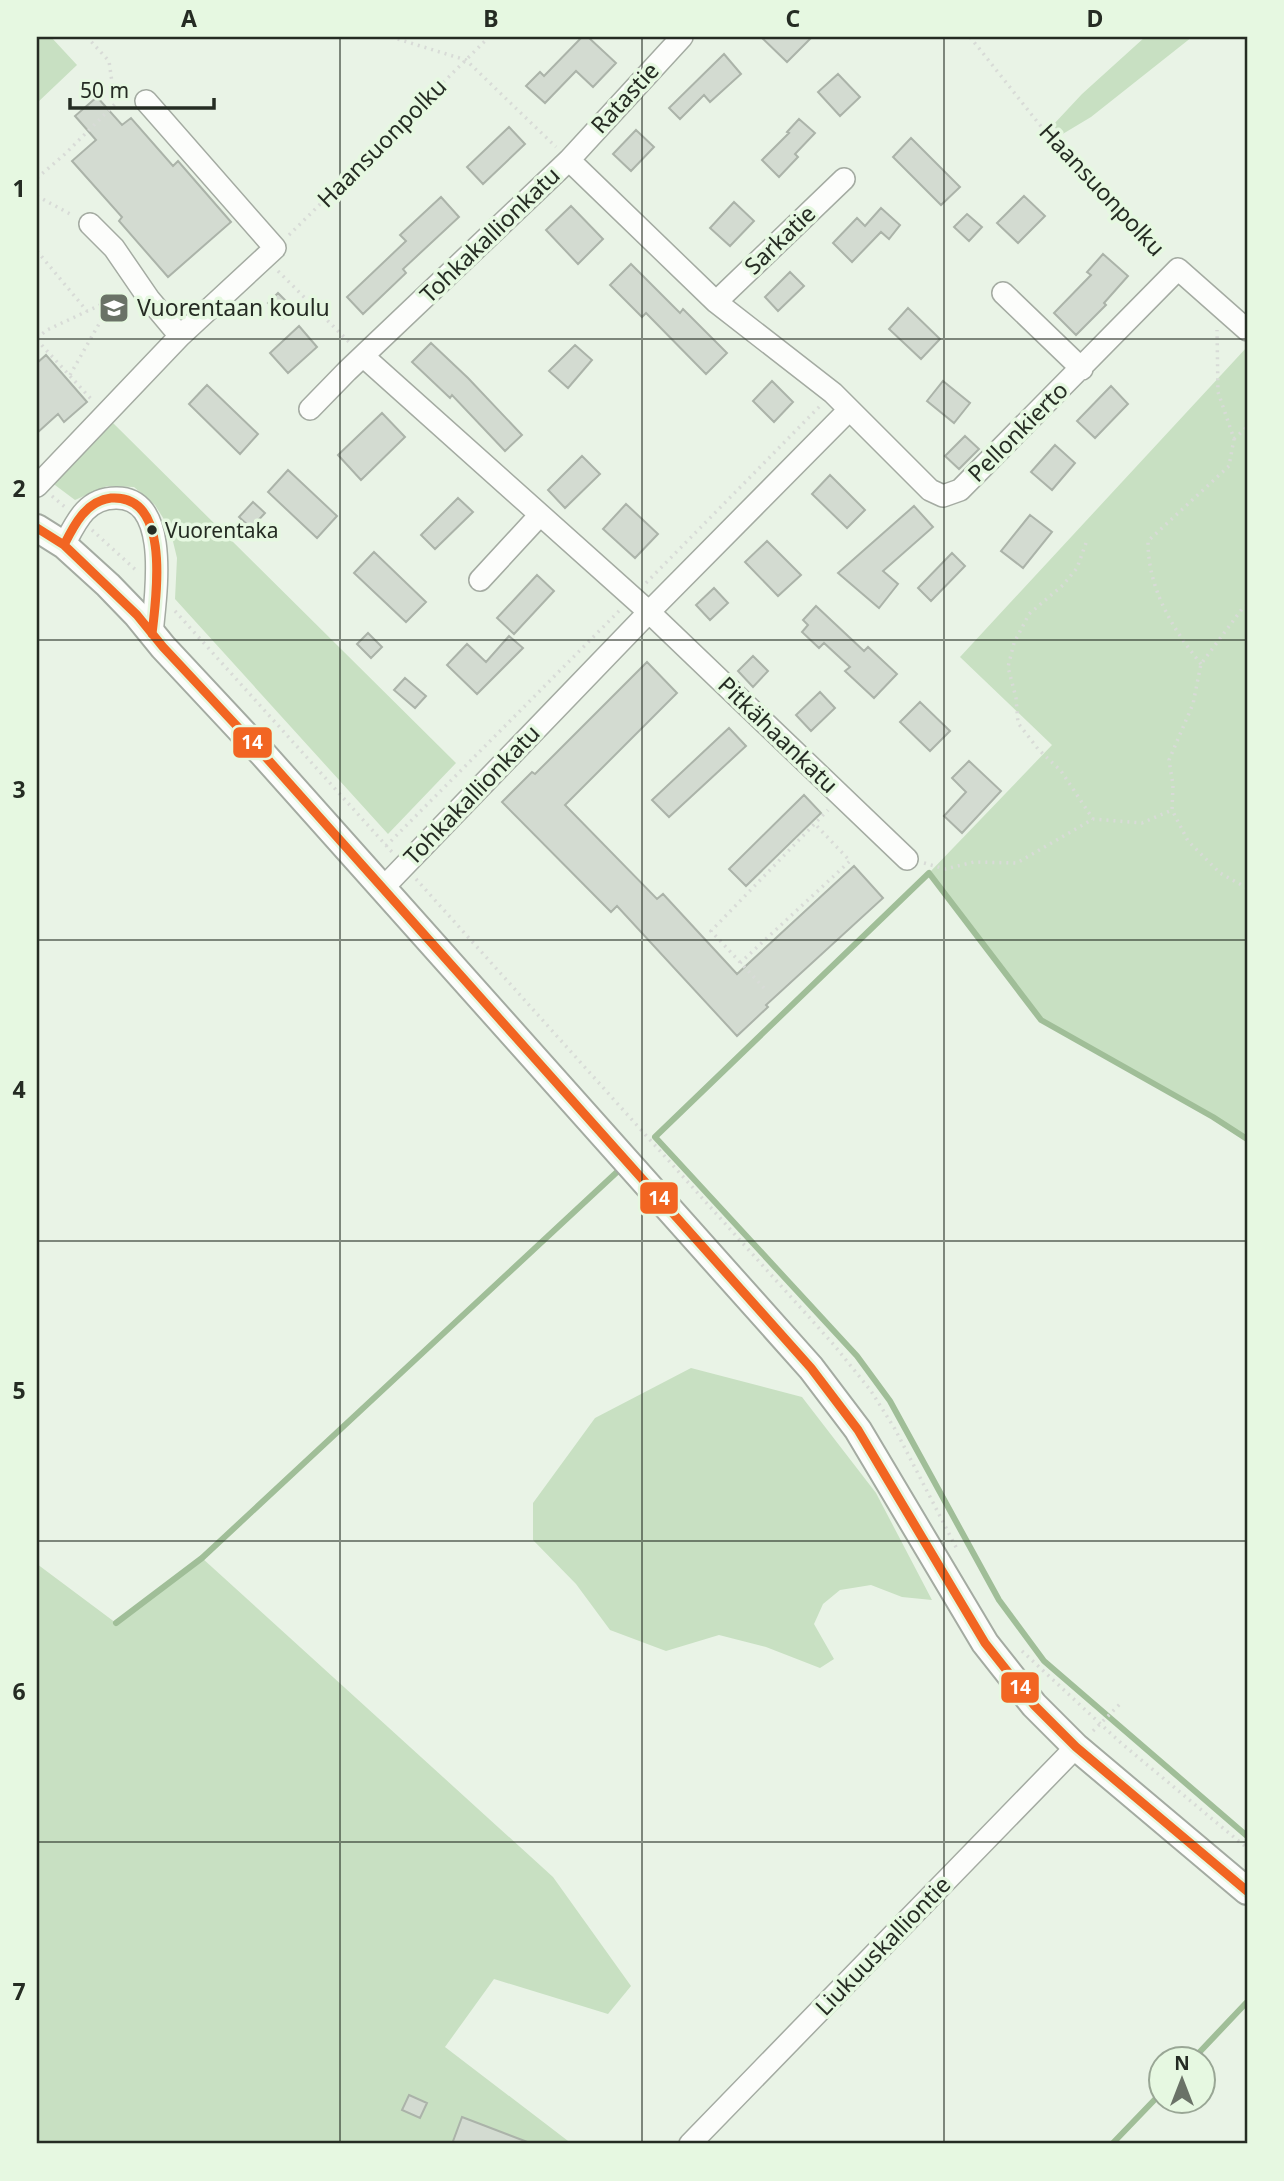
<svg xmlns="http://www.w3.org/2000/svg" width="1284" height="2181" font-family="'Noto Sans',sans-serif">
  <rect width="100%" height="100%" fill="#e9f3e6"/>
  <!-- green -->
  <path fill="#c8e0c2" d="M37,37H51L77,65L37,103Z
    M1145,37H1192L1091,117L1061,135L1053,125L1082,94Z
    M1247,347V1139L1213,1117L1041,1020L929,873L1052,745L960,657Z
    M112,422L456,763L388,834L175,599L177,558L170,529L155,505L134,487L107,486L75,500L51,482Z
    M691,1368L802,1397L876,1493L932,1600L902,1597L871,1585L840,1590L823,1604L814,1624L834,1659L820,1668L766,1647L719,1635L666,1651L610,1630L576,1584L533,1540V1503L595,1418Z
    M202,1558L553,1877L631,1986L608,2014L494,1979L445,2047L572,2144H37V1564L116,1623Z"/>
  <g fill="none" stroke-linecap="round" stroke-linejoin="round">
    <!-- stream -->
    <path stroke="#a0be98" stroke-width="6" d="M1247,1139L1213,1117L1041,1020L929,873L655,1137L857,1356L890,1401L999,1600L1044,1661L1247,1836
      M116,1623L202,1558L617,1172
      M1194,2058L1247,2002
      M1112,2144L1162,2092"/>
  </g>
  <!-- building -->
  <path fill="#d3dbd1" stroke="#abb3a9" stroke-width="2" d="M582,37H588L616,63L593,87L576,71L545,103L526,86L540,72L544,76Z
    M761,37H812L787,62Z
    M724,54L741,74L710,102L704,95L680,119L669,108Z
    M838,74L860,97L840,116L818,92Z
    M97,97L122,125L131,118L173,166L178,161L231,222L168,277L119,221L122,217L72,161L96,140L75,116Z
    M799,119L815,133L795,154L798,157L779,177L762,160L789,133L787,132Z
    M509,127L525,144L483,184L467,167Z
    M636,130L654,147L631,171L613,154Z
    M911,138L960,187L941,205L893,157Z
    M1024,196L1045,216L1018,243L997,223Z
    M441,197L459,217L403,269L406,273L363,314L347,297L406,241L400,235Z
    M734,202L754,221L730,246L710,228Z
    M571,206L603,239L578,264L546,230Z
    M881,208L900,225L889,239L881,232L852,262L833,243L857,218L865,226Z
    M967,214L982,227L969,241L954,227Z
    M1103,254L1128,276L1104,303L1106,305L1076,335L1054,313L1091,275L1087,272Z
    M631,264L680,313L683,309L727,353L706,374L646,313L642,317L610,285Z
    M790,272L804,286L778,311L765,297Z
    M278,293L293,308L283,318L268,303Z
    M908,308L940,339L921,359L889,329Z
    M299,326L317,347L288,373L270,353Z
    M431,343L468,378L522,435L505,451L452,395L450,398L412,362Z
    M575,345L592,360L568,388L549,371Z
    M46,355L87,402L64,422L58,414L37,433V363Z
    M772,381L793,402L774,422L753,401Z
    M943,381L970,403L954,423L927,401Z
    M207,385L258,434L240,454L189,404Z
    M1111,386L1128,404L1095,438L1077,421Z
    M382,413L405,437L361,480L338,455Z
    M965,436L979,449L959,469L945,456Z
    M1055,445L1075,463L1052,490L1031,472Z
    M582,456L600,474L565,508L548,490Z
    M288,470L337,516L317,538L268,492Z
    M830,475L865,510L847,528L812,494Z
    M458,498L473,512L435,549L421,535Z
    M253,502L265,513L251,528L239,517Z
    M626,504L658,534L635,558L603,529Z
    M914,506L933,527L883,571L898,584L879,608L838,573Z
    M1030,515L1052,532L1023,568L1001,551Z
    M767,541L801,575L778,596L745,562Z
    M374,552L426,602L406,622L354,573Z
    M952,553L965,566L931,601L918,588Z
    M537,575L554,591L514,634L497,618Z
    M714,588L728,603L710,620L696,605Z
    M816,606L864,651L868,647L897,674L874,698L845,671L850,667L824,643L819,648L802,632L808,625L803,620Z
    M368,633L382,647L371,658L357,644Z
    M509,636L523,648L477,694L447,665L467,644L486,662Z
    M753,656L768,671L753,687L738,671Z
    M647,662L677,693L565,805L657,899L663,894L737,974L854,866L883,898L766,1005L768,1007L737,1036L617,906L611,912L502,802L532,772L535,774Z
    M405,678L426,696L415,708L394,690Z
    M820,692L835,708L811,731L796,715Z
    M920,702L950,731L930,751L900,722Z
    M729,728L746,746L669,817L652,800Z
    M969,761L1001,791L962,833L944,816L966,792L952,778Z
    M804,795L821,813L746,886L729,869Z
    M409,2095L427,2103L420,2118L402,2110Z
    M462,2117L530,2143V2144H452Z"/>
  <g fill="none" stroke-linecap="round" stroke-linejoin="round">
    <!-- minor casing -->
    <g stroke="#a4aba2" stroke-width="24">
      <path id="minor" d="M569,160L716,302L833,393L930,490L943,496L960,490L1178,269L1247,330
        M90,224L114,248L149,299L180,336
        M1003,293L1082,369
        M716,302L844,179
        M363,356L649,612L907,859
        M310,409L347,371L569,160L682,37
        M37,486L180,336L275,248L146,101
        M64,545C76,522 86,498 116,498C172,497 155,599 152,634
        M480,580L539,516
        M383,888L649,612L849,410
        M690,2144L1076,1747"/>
    </g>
    <!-- major casing -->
    <g stroke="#a4aba2" stroke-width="30">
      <path id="major" d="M37,528L64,545L108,585L137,615L163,647L263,754L811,1368L858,1430L985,1643L1034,1705L1076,1747L1247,1891"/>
    </g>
    <!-- path -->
    <path stroke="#d8dbd7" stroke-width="3.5" stroke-dasharray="2 5" stroke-linecap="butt" d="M391,37L466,60L556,147
      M970,37L1055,144L1163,255
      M37,178L65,154L115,104L109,61L87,37
      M37,196L72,215
      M289,235L489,37
      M37,251L87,311
      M278,271L349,342
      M37,338L47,330L113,299L120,292
      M37,340L92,400
      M70,375L112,301
      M1234,439L1247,427
      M52,496L65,507
      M92,530L138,572
      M1086,543L1077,568L1063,585L1029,614L1014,643L1008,667L1016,698L1018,723L1038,749L1061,771L1093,819
      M646,583L820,406
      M1247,605L1242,609L1201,664L1193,704L1169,760L1173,785L1172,810L1188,841L1220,873L1247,888
      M175,611L392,852
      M1201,664C1172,628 1148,589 1148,541L1229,466L1234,439L1218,392L1217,330
      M386,846L619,611
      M924,863L945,869L974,862L1017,863L1093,819L1142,823L1172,810
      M416,879L834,1345L871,1391L895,1429L958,1551
      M740,963L850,861L815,824
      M764,988L711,931L828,810
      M1022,1651L1121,1743L1247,1848
      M1093,1731L1122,1702"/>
    <!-- minor -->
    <use href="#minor" stroke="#fcfdfb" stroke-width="21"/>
    <!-- major -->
    <use href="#major" stroke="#fcfdfb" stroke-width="26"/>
    <!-- bus-1 casing -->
    <g stroke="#e6f8e1" stroke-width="14">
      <path id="bus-1" d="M37,528L64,545L137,615L163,647L263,754L811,1368L858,1430L985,1643L1034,1705L1076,1747L1247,1891
        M64,545C74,525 86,501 111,498C172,494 156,598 152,634"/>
    </g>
    <!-- bus-1 -->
    <use href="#bus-1" stroke="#f26522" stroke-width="9"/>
  </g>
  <!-- grid -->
  <path fill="none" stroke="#252c23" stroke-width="2" stroke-opacity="0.55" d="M340,37V2144M642,37V2144M944,37V2144M37,339H1247M37,640H1247M37,940H1247M37,1241H1247M37,1541H1247M37,1842H1247"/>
  <!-- icons -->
  <defs>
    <g id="school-square" transform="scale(1.575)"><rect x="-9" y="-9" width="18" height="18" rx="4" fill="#6a7267" stroke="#e6f8e1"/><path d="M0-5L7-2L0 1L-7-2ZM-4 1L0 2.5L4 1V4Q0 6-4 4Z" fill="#fff"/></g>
  </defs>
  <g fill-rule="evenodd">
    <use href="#school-square" x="114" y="308"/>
  </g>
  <!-- markers -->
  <circle fill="#252c23" stroke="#e6f8e1" stroke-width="2.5" cx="152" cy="530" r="6"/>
  <g text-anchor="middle" stroke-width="7" stroke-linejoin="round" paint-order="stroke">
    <!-- bus labels -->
    <g font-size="21" fill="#252c23" stroke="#e6f8e1" text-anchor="start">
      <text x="165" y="538">Vuorentaka</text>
    </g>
    <!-- street labels -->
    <g font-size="23" fill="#252c23" stroke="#e6f8e1">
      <text transform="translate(625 98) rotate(-47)" y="8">Ratastie</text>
      <text transform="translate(382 143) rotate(-45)" y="8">Haansuonpolku</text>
      <text transform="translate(1102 190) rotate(47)" y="8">Haansuonpolku</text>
      <text transform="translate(490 235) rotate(-44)" y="8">Tohkakallionkatu</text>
      <text transform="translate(780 240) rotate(-44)" y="8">Sarkatie</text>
      <text transform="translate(1018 432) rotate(-45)" y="8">Pellonkierto</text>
      <text transform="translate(778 735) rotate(44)" y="8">Pitkähaankatu</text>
      <text transform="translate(472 795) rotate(-46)" y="8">Tohkakallionkatu</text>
      <text transform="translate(883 1946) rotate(-46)" y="8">Liukuuskalliontie</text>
    </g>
    <!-- poi labels -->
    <g font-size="23" fill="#252c23" stroke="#e6f8e1" text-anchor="start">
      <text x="137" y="316">Vuorentaan koulu</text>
    </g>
  </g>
  <g stroke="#e6f8e1" stroke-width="2.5">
    <rect x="232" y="726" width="41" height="33" rx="7" fill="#f26522"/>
    <rect x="639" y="1181" width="40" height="34" rx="7" fill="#f26522"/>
    <rect x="1000" y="1671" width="40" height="33" rx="7" fill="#f26522"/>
  </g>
  <g font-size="19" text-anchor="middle" font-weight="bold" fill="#fff">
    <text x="252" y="749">14</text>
    <text x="659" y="1205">14</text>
    <text x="1020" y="1694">14</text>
  </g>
  <!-- border -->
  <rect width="1284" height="2181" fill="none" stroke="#e6f8e1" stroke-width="77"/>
  <!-- north arrow -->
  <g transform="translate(1182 2080)"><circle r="33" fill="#e6f8e1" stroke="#99a695" stroke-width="2"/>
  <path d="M0-5L12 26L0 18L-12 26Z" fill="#6a7267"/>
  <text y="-10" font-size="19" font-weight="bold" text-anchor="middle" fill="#252c23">N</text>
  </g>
  <!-- scale -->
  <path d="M70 98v10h144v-10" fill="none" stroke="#252c23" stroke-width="3.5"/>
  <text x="80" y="98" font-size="21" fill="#252c23" stroke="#e6f8e1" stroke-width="5" paint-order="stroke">50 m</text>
  <rect x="38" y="38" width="1208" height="2104" fill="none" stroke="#252c23" stroke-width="2.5"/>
  <g font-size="23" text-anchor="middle" font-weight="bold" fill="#252c23">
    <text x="189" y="27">A</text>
    <text x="491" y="27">B</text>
    <text x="793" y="27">C</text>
    <text x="1095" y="27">D</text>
    <text x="19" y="197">1</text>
    <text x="19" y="497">2</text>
    <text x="19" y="798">3</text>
    <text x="19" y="1098">4</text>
    <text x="19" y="1399">5</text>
    <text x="19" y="1700">6</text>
    <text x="19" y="2000">7</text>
  </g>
</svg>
